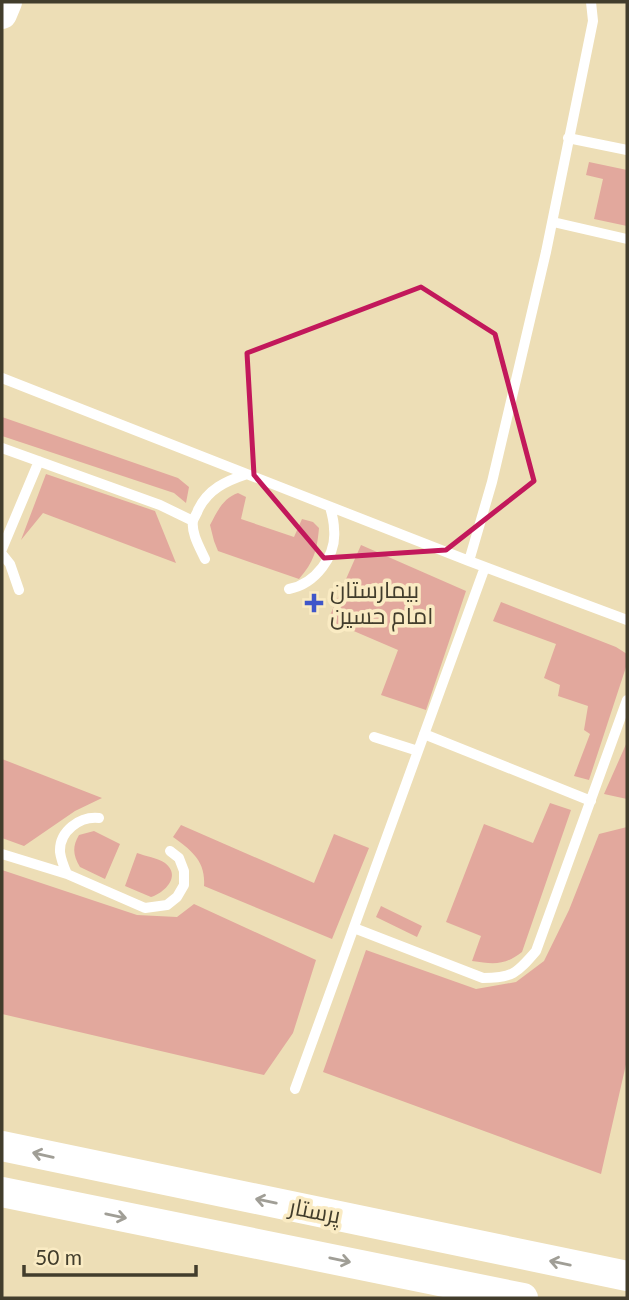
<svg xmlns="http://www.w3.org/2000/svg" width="629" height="1300" font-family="Lato,Cairo,sans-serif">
  <rect width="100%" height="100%" fill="#eddeb6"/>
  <!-- green -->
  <path fill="#e2a89d" d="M589,162L627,170V226L594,219L603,179L586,175Z
    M2,417L178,478L189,487L186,503L174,493L2,436Z
    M46,474L155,511L176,563L43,513L21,540Z
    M238,493L246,497L241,519L294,537L302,519L313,522L319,528C317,550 314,562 299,579L218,551L214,541L210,525C217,512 223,498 238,493Z
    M361,545L466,591L426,710L381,695L398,650L328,620Z
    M501,602L616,647L627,654L626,667L589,780L574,776L590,734L584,730L588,706L558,696L560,685L544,678L556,644L493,621Z
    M627,742V799L604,794Z
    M2,759L102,798L75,811L24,846L2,838Z
    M550,803L571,810L522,952C504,966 493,964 472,961L481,936L446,922L484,824L533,843Z
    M181,825L314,883L334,834L369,848L332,939L204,886C206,861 191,850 173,837Z
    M627,827V1060L601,1174L323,1072L366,950L476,989L516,982L544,961L569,910L599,834Z
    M94,831L120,844L105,879L80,867C73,855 72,847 79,835Z
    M137,853C145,856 158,858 165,863C182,876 164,893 151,897L125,886Z
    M2,870L137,915L177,917L194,904L316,960L293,1033L264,1075L2,1014Z
    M381,906L422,926L417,937L376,917Z"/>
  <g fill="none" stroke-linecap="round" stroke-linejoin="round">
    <!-- lane -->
    <path stroke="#fff" stroke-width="10" d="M568,138L627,150
      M553,222L627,239
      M2,378L469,561L627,620
      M2,448L160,505L193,521
      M2,549L39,461
      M2,554L10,564L19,590
      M205,559C200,548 191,533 193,521C194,517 197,514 198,510C208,489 226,481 247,474
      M469,561L492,482L546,252L593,21L591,2
      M289,589C315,584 337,556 334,529C334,521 332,514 330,507
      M424,734L591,801
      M374,737L418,751
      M99,818C80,816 59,831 60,852C61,860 64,867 67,874L145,908L167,905L177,897L184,885V871L179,858L170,851
      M2,854L67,874
      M354,928L483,978C513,978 517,973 536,951L627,700
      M295,1089L485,567"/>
    <!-- secondary -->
    <path stroke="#fff" stroke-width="30" d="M2,14L7,2
      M2,1146L627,1276
      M2,1192L523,1298"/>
  </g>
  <!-- one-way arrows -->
  <defs><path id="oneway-shaft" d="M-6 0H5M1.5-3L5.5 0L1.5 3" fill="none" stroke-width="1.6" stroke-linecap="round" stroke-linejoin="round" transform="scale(1.75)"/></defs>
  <g stroke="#a09e96">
    <use href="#oneway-shaft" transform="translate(43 1155) rotate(-167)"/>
    <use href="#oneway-shaft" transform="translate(266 1201) rotate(-168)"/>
    <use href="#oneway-shaft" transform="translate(116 1216) rotate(12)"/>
    <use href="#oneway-shaft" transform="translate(340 1260) rotate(12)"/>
    <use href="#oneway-shaft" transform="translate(560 1263) rotate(-168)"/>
  </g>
  <!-- marked area -->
  <path fill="none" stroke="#c2185b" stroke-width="5" stroke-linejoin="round" d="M421,287L495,334L534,481L446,550L324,558L254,475L247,353Z"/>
  <!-- markers -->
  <path fill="#3f56c9" stroke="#faebc3" stroke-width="2.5" d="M310.5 592.5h7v7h7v7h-7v7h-7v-7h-7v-7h7z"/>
  <g text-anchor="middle" stroke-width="7" stroke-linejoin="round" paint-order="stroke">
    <!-- poi labels -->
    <g font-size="23" fill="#423d2c" stroke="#faebc3" text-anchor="start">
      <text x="330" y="598">بیمارستان<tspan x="330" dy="26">امام حسین</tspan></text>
    </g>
    <!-- street labels -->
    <g font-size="23" fill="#423d2c" stroke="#faebc3">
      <text transform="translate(315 1211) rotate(11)" y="8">پرستار</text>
    </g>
  </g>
  <!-- border -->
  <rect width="629" height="1300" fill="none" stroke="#423d2c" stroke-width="7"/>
  <!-- scale -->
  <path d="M24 1265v10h172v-10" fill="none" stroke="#423d2c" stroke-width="3.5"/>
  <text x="35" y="1265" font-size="21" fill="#423d2c" stroke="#faebc3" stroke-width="5" paint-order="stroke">50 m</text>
</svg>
